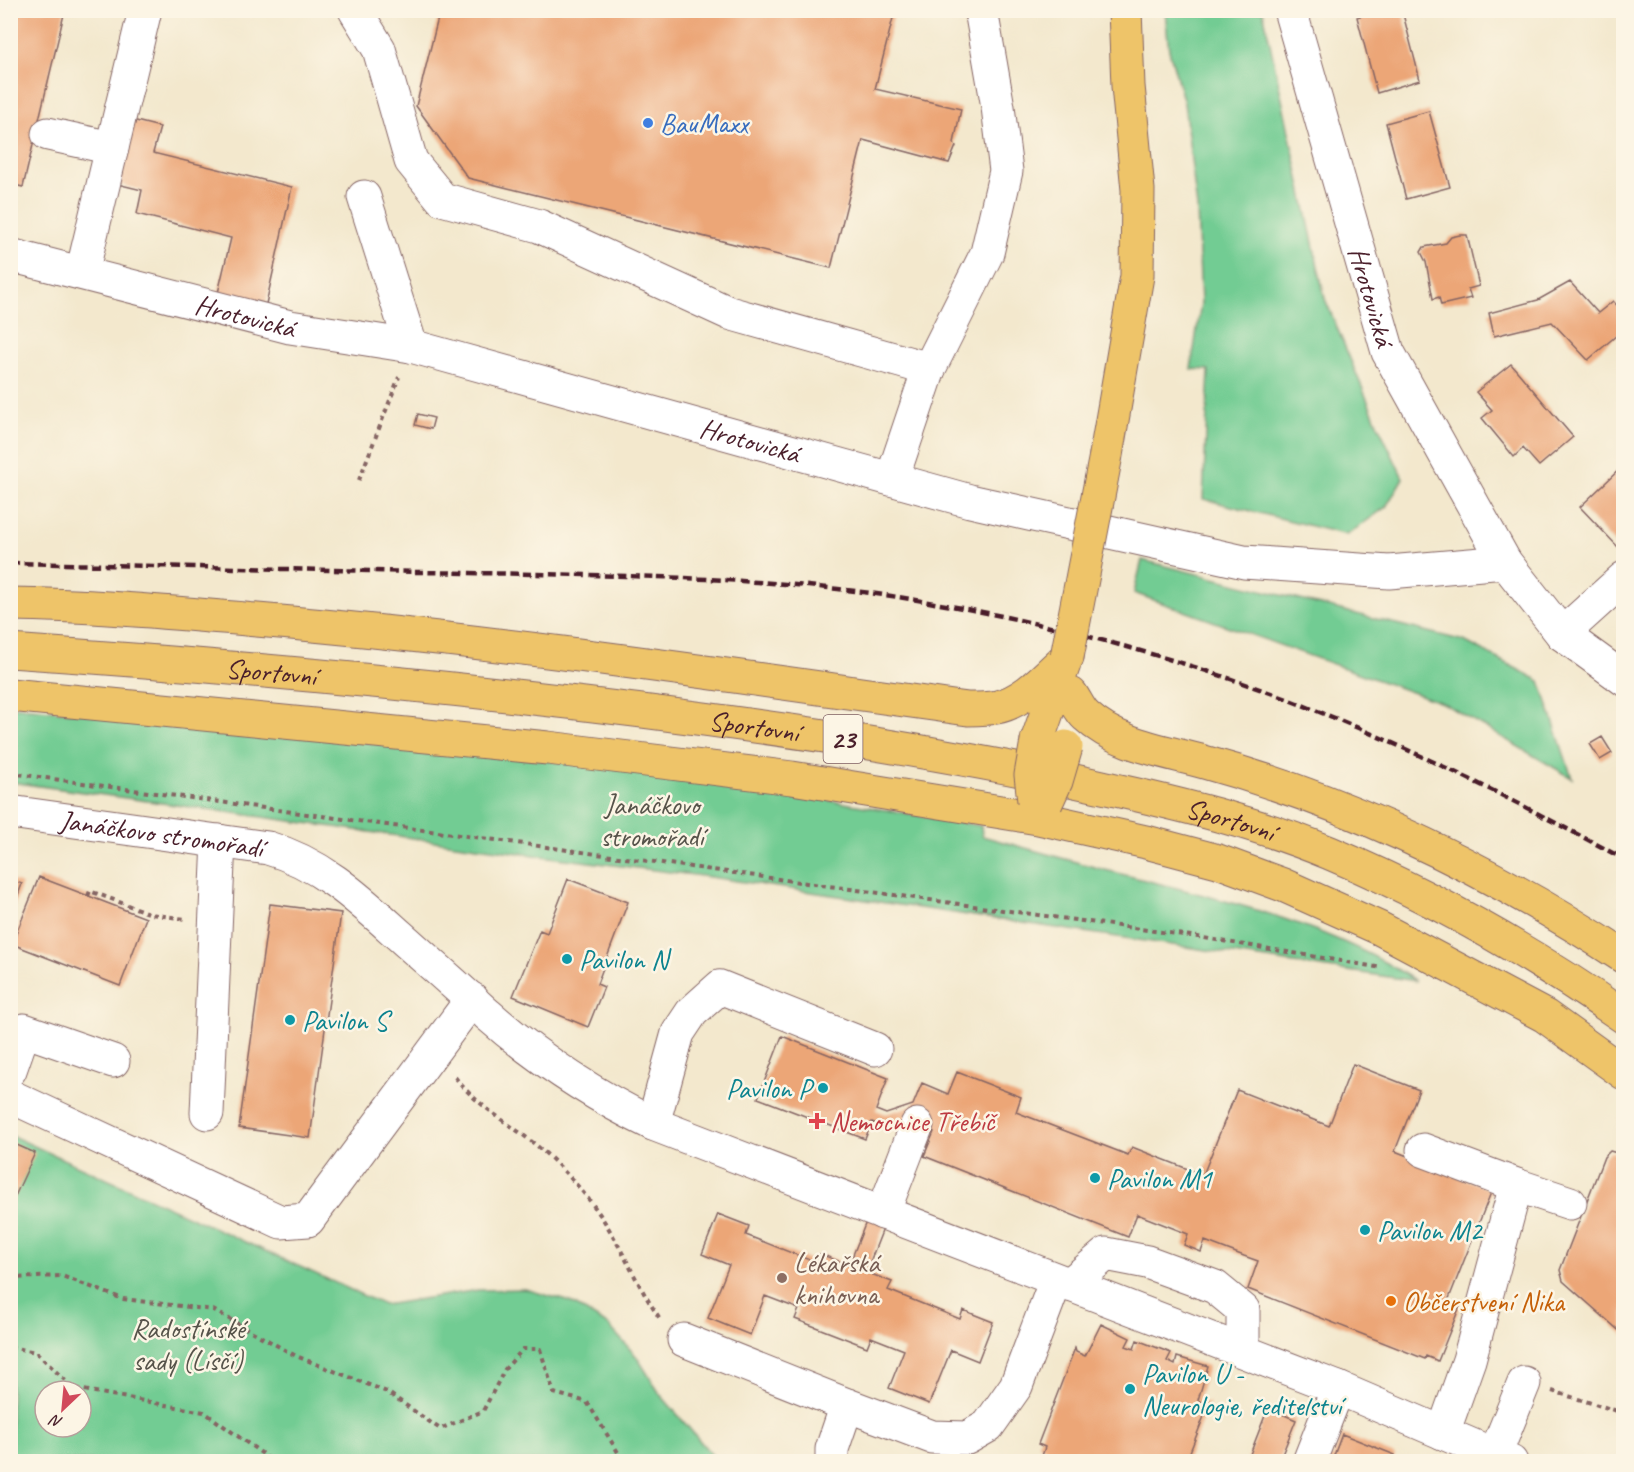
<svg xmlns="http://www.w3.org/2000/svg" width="1634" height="1472" font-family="Caveat,sans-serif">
  <rect width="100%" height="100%" fill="#fcf5e5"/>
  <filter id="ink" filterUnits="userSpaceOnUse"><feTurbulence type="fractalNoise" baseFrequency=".0167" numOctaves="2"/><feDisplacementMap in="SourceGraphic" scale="12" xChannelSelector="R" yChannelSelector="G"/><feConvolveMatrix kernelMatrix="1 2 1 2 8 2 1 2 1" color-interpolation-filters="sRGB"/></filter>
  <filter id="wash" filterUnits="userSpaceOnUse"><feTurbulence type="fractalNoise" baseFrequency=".008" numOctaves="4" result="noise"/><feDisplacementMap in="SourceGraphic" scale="24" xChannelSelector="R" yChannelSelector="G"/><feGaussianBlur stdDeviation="1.35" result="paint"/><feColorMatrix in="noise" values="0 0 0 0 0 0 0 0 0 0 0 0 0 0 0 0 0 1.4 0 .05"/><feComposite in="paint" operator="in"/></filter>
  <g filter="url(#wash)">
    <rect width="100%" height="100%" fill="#f3e8cd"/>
    <!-- green -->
    <path fill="#72cc93" stroke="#5e765f" stroke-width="1.5" fill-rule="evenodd" d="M1165,11H1263L1325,299L1377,423L1403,478L1386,507L1347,535L1203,499L1209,370L1191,369L1201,303L1197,208L1184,103L1169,50Z
      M1142,560L1464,641L1540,681L1572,778L1445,704L1134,593Z
      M11,706L660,772L981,826L982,836C1023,847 1064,859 1105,870C1212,897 1323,920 1416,981L710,877L541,856L11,782Z
      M10,1135L384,1305L478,1290L525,1289L570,1302L609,1326L637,1357L660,1394L717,1461H11ZM45,1391H81V1427H45Z"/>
    <g id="blocks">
      <!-- building -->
      <path fill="#eca677" d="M10,10H65L23,187L10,184Z
        M440,10H895L875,89L961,109L954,143L956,146L949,163L863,140L831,268L468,178L416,106Z
        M1379,10H1402L1420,80L1377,93L1357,17Z
        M1429,111L1450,187L1406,199L1386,123Z
        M132,120L160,127L153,153L292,187L266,304L218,293L231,238L137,214L142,190L117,184Z
        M1460,235H1467L1479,286L1468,289L1471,298L1441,305L1439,297L1433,299L1426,262L1421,252L1424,247L1446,243L1451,237Z
        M1570,282L1598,313L1613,301L1624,313V329L1588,360L1552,322L1494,336L1489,313L1538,300Z
        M1511,364L1573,437L1539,466L1523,448L1514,457L1482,418L1492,410L1476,392Z
        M418,414L434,418L431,429L415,425Z
        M1624,465V541L1618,547L1580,507Z
        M1602,737L1612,753L1600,760L1590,744Z
        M39,877L146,918L120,986L12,944Z
        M568,879L628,902L597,984L604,987L588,1027L513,996L540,930L547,933Z
        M10,880L22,884L11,914H10Z
        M270,904L341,913L310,1138L239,1128Z
        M782,1036L888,1078L876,1110L886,1114L913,1105L922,1083L948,1094L957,1072L1021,1097L1016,1112L1128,1155L1132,1147L1203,1175L1237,1090L1329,1126L1353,1064L1419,1090L1395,1151L1492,1190L1448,1301L1460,1306L1438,1361L1426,1356L1425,1359L1248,1289L1258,1261L1244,1256L1205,1241L1201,1252L1184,1245L1188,1234L1137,1214L1128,1237L924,1156L934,1132L923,1127L866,1272L892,1282L888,1290L960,1319L963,1310L993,1322L978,1361L951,1350L929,1404L889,1388L904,1350L871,1337L867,1347L795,1319L799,1309L765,1296L750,1335L708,1318L729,1265L702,1254L718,1214L749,1226L746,1235L817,1263L820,1254L849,1265L906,1120L887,1128L872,1122L865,1139L758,1098Z
        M10,1142L35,1153L10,1207Z
        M1610,1151L1624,1155V1335L1563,1281L1560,1270L1604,1157Z
        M1101,1324L1130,1338L1126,1346L1134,1349L1137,1340L1171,1353L1167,1361L1175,1365L1177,1357L1208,1366L1198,1400L1207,1404L1210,1401L1186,1462H1040L1045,1447L1038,1444L1075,1348L1076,1352L1085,1356Z
        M1268,1408L1296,1420L1279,1462H1247Z
        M1342,1434L1395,1455L1393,1462H1322L1325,1455L1333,1458Z"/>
    </g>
  </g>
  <g filter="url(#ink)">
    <use href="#blocks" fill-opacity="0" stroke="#856564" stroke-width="1.5"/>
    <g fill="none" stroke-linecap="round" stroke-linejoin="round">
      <!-- minor casing -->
      <g stroke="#856564" stroke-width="35">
        <g id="minor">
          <path d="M355,10L379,49L411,161L442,199L539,226L729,313L929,369L987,253L1006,171L998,107L981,10"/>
          <path id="s1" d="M1290,10L1388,352L1505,562L1562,634L1624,679"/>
          <path d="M48,134L112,148"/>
          <path id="s2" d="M364,197L411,346L970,501L1244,562L1389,572L1505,562"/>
          <path id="s3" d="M10,255L290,327L411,346"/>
          <path d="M82,273L145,10"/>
          <path d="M892,479L929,369"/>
          <path d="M1562,634L1624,578"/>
          <path id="s4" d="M10,812L268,848C321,863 359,899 399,935C428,961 458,987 487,1014C537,1058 593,1095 653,1124"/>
          <path d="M875,1049L720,987L692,1012L678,1033L653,1124L1338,1388L1511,1462"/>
          <path d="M10,1070L24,1030L113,1061"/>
          <path d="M10,1096L281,1222L308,1220L472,999"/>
          <path d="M207,1113L219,841"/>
          <path d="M1423,1150L1516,1185L1469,1360L1443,1433"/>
          <path d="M1516,1185L1570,1203"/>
          <path d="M883,1213L917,1125"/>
          <path d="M1069,1285L1106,1254L1147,1262L1215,1287L1243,1310V1351"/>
          <path d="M684,1340L847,1405"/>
          <path d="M832,1462V1449L847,1405L932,1437L967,1438L988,1426L1016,1386L1056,1280"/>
          <path d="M1309,1462L1338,1388"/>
          <path d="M1492,1462L1524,1383"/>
        </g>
      </g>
      <!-- major casing -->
      <g stroke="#856564" stroke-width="35">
        <g id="major">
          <path d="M1106,455L1137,276L1138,190L1128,86L1125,10"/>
          <path d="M10,604C93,605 175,613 257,620C495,640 732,676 968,709C978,709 988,709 997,707C1025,701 1047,675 1067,657"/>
          <path id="s5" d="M10,651C285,670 559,696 831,737C928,752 1024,769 1120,791C1191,807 1263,825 1330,853C1434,897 1532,953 1624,1017"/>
          <path d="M1071,694C1076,701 1080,711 1086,716C1117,745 1166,751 1204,762C1354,803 1494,872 1624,957"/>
          <path d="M10,695L548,748L792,778L1038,818L1146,842L1218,861L1283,885L1379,928L1545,1016L1624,1073"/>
          <path d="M1037,741L1064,664"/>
        </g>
      </g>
      <!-- path -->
      <path stroke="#856564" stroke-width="4" stroke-dasharray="4.5 4.5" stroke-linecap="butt" d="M359,480L399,377
        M10,773L1198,937L1382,968
        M88,896L90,891L151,914L185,919
        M455,1077C478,1108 515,1126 543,1151C559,1165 577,1184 590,1201C619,1238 634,1282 661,1320
        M10,1278L62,1276L123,1299L213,1310L296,1356L387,1392L440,1429L483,1411L505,1369L523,1349H540L554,1393L587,1402L624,1462
        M10,1347L36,1352L73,1388L204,1412L274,1462
        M1552,1391L1624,1413"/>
      <!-- minor -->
      <use href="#minor" stroke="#fff" stroke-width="33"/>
      <!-- major -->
      <use href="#major" stroke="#eec469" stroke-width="33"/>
      <!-- rail -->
      <path stroke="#4a1f2b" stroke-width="4.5" stroke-dasharray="9 4.5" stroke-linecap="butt" d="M10,563C164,566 317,570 470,573C593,575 716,576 838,589C970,604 1110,638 1237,681C1371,727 1499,792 1624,859"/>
      <!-- major-bridge casing -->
      <g stroke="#856564" stroke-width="35" stroke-linecap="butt">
        <path id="major-bridge" d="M1067,657L1106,455
          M1034,801L1031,775L1037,741
          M1046,803L1056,781L1066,747"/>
      </g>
      <!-- major-bridge -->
      <use href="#major-bridge" stroke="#eec469" stroke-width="33"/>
    </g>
  </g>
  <!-- markers -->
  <circle fill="#3f7fe0" stroke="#fcf5e5" stroke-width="2" cx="648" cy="123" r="6"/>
  <g fill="#0f9aa8" stroke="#fcf5e5" stroke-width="2">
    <circle cx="567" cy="959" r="6"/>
    <circle cx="290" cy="1020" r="6"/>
    <circle cx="823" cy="1088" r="6"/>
    <circle cx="1095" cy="1178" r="6"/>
    <circle cx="1365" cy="1230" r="6"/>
    <circle cx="1130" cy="1389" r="6"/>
  </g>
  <path fill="#e0444e" stroke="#fcf5e5" stroke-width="2" d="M814 1112h6v6h6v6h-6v6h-6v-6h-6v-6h6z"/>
  <circle fill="#8d6e63" stroke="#fcf5e5" stroke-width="2" cx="782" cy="1278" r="6"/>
  <circle fill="#e8710a" stroke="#fcf5e5" stroke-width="2" cx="1391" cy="1301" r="6"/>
  <g text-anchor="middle" stroke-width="5" stroke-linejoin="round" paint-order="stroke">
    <!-- shield labels -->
    <rect fill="#fcf5e5" stroke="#7f5f63" stroke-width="1.5" x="823.5" y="715" width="39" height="48" rx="4.5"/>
    <g font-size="27" font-weight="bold" fill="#4a1f2b">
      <text x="843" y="748">23</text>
    </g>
    <!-- shop labels -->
    <g font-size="28" fill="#366cbe" stroke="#fcf5e5" text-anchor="start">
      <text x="660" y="133">BauMaxx</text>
    </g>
    <!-- street labels -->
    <g font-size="28" fill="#4a1f2b" stroke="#fcf5e5">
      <text dy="10" stroke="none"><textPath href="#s1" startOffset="298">Hrotovická</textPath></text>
      <text dy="10" stroke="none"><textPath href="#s3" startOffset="243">Hrotovická</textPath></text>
      <text dy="10" stroke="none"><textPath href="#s2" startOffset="508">Hrotovická</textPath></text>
      <text dy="10" stroke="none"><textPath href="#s5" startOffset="262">Sportovní</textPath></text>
      <text dy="10" stroke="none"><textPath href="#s5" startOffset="748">Sportovní</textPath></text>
      <text dy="10" stroke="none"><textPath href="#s5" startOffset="1234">Sportovní</textPath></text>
      <text dy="10" stroke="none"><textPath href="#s4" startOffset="153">Janáčkovo stromořadí</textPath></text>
    </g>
    <!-- park labels -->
    <g font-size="28" fill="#56534a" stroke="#fcf5e5">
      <text x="652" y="814">Janáčkovo<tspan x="652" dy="32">stromořadí</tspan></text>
      <text x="188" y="1338">Radostínské<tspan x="188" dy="32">sady (Lísčí)</tspan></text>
    </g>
    <!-- culture labels -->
    <g font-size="28" fill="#0d838f" stroke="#fcf5e5" text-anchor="start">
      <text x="579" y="969">Pavilon N</text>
      <text x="302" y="1030">Pavilon S</text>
      <text x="811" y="1098" text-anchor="end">Pavilon P</text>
      <text x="1107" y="1188">Pavilon M1</text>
      <text x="1377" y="1240">Pavilon M2</text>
      <text x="1142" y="1383">Pavilon U -<tspan x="1142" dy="32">Neurologie, ředitelství</tspan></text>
    </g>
    <!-- health labels -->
    <g font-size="28" fill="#be3a42" stroke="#fcf5e5" text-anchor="start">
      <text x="830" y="1131">Nemocnice Třebíč</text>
    </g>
    <!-- education labels -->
    <g font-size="28" fill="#785e54" stroke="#fcf5e5" text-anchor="start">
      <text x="794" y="1272">Lékařská<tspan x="794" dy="32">knihovna</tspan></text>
    </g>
    <!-- food labels -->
    <g font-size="28" fill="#c56008" stroke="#fcf5e5" text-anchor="start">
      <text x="1403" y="1311">Občerstvení Nika</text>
    </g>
  </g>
  <!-- margin -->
  <rect width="1634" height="1472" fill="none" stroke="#fcf5e5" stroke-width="36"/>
  <!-- north arrow -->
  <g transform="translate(63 1409) rotate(206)"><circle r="28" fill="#fcf5e5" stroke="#b59f9b" stroke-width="1.5"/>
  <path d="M0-4.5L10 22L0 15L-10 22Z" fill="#d1495b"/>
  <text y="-9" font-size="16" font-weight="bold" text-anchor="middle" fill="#4a1f2b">N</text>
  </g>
</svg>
